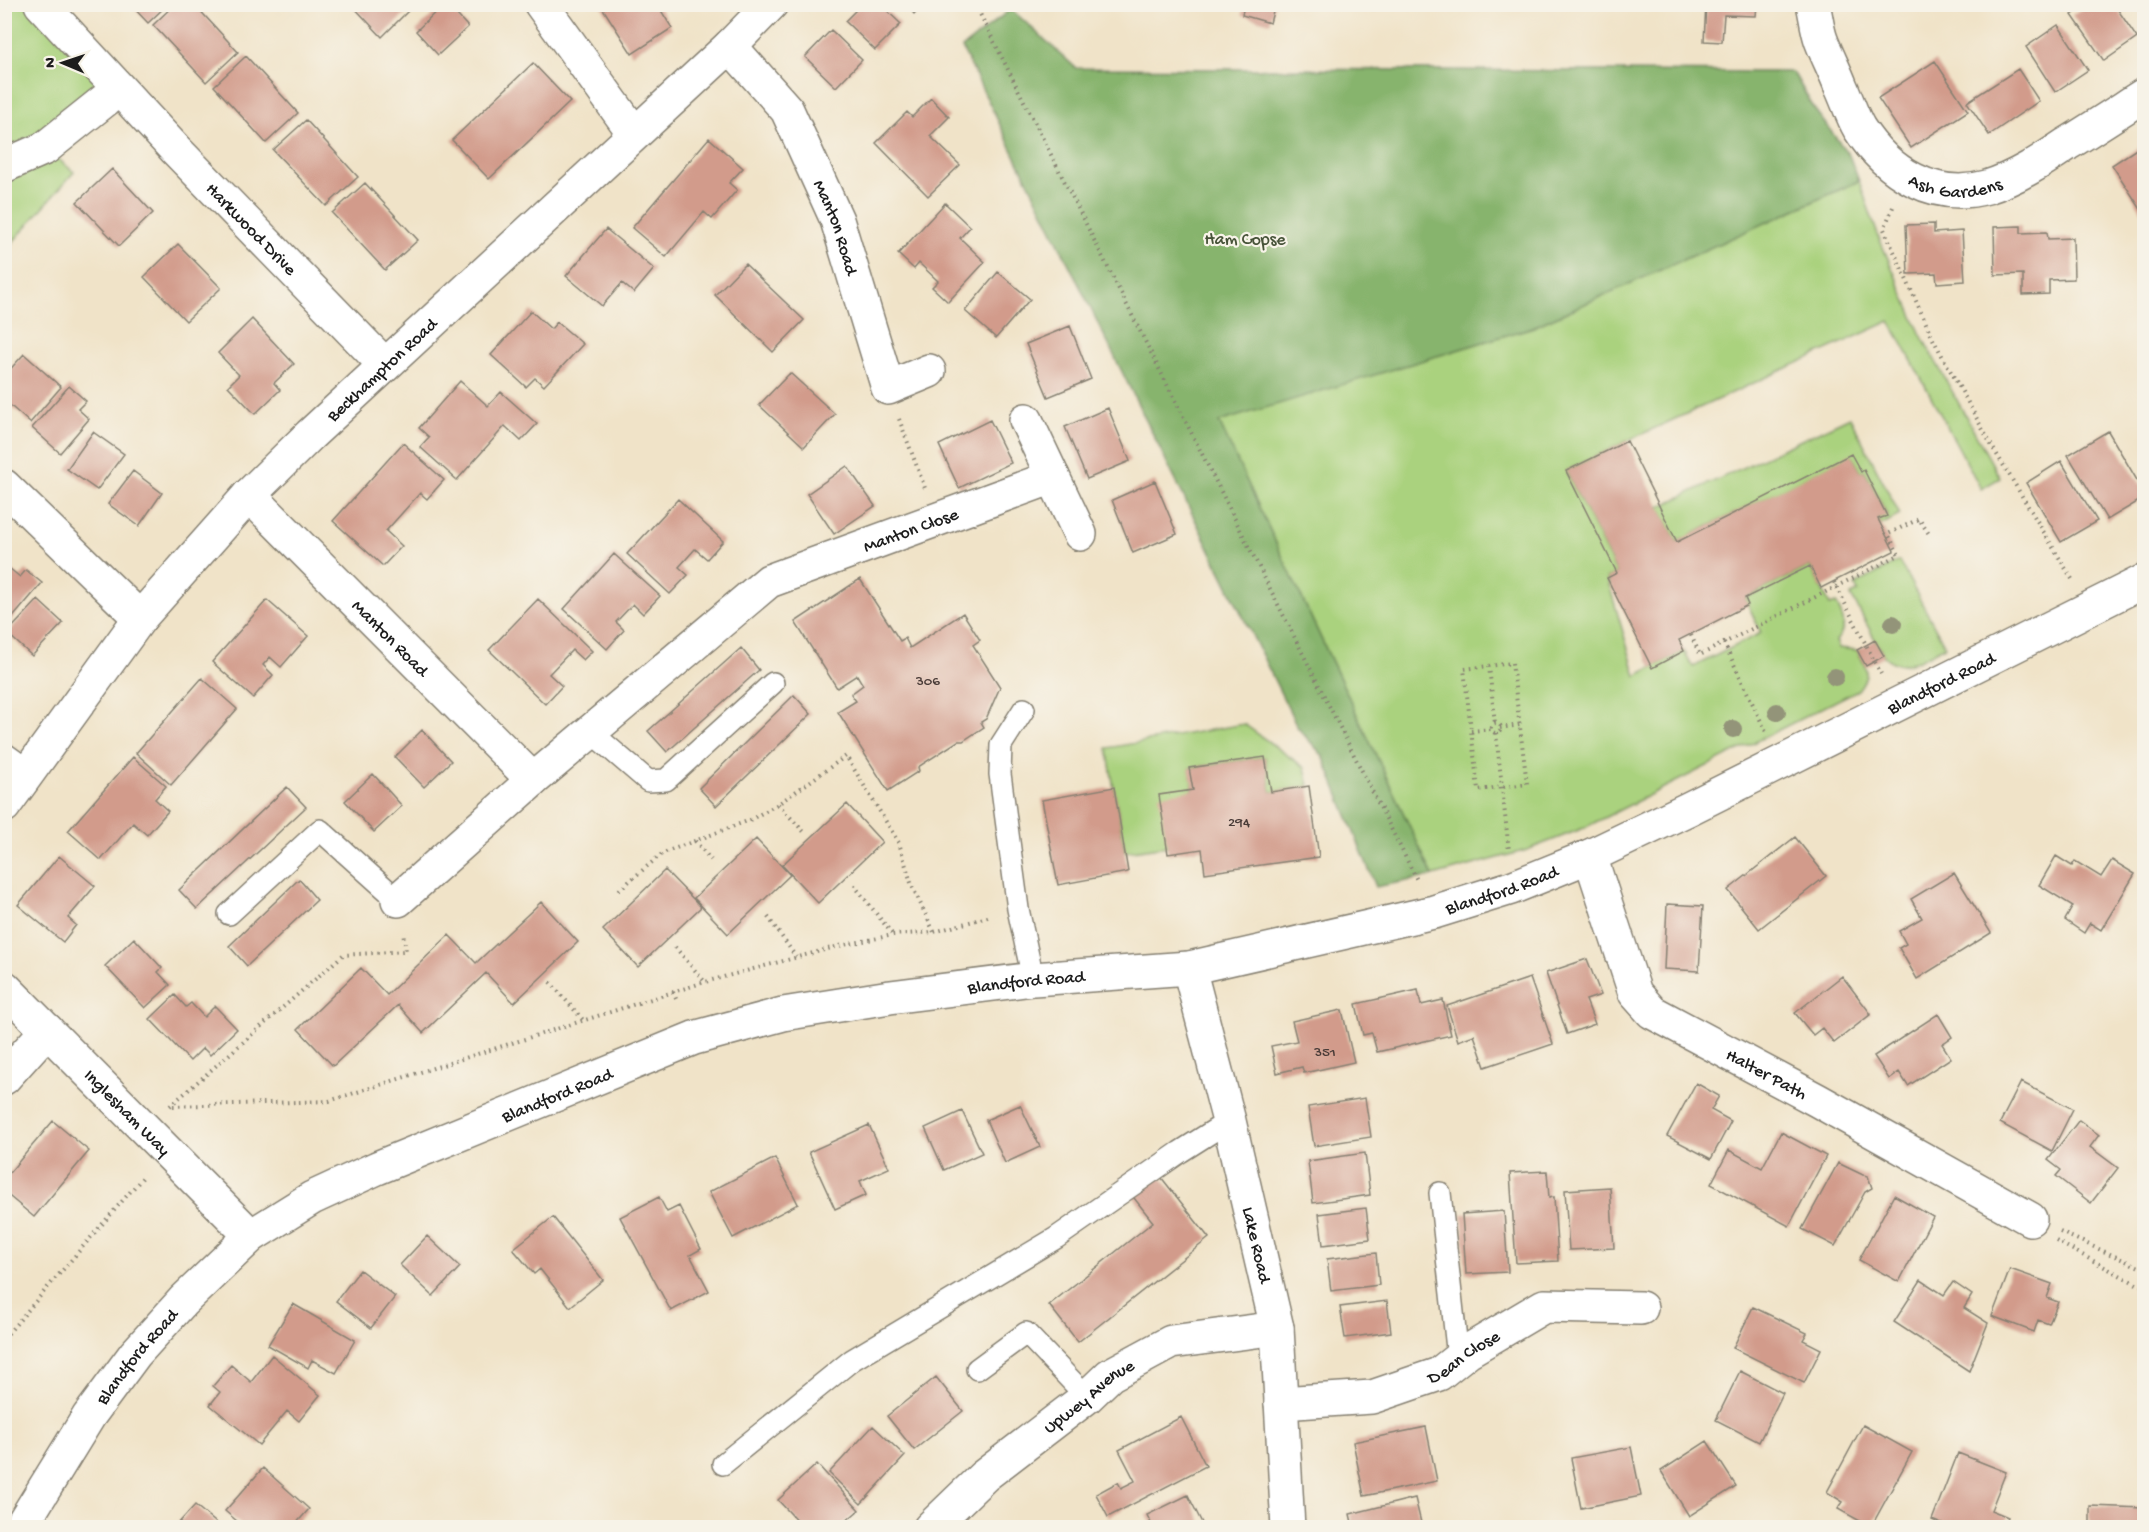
<svg xmlns="http://www.w3.org/2000/svg" width="2149" height="1532" font-family="'Gochi Hand',sans-serif">
  <rect width="100%" height="100%" fill="#f7f3e8"/>
  <filter id="ink" filterUnits="userSpaceOnUse"><feTurbulence type="fractalNoise" baseFrequency=".0167" numOctaves="2"/><feDisplacementMap in="SourceGraphic" scale="12" xChannelSelector="R" yChannelSelector="G"/><feConvolveMatrix kernelMatrix="1 2 1 2 8 2 1 2 1" color-interpolation-filters="sRGB"/></filter>
  <filter id="wash" filterUnits="userSpaceOnUse"><feTurbulence type="fractalNoise" baseFrequency=".008" numOctaves="4" result="noise"/><feDisplacementMap in="SourceGraphic" scale="24" xChannelSelector="R" yChannelSelector="G"/><feGaussianBlur stdDeviation="1.35" result="paint"/><feColorMatrix in="noise" values="0 0 0 0 0 0 0 0 0 0 0 0 0 0 0 0 0 1.4 0 .05"/><feComposite in="paint" operator="in"/></filter>
  <g filter="url(#wash)">
    <rect width="100%" height="100%" fill="#f0e3c8"/>
    <!-- green -->
    <path fill="#aad27e" stroke="#63774d" stroke-width="1.5" d="M5,5H50L119,89L45,148L74,172L5,251Z
      M1859,181L1879,238L1921,335L2000,478L1981,489L1890,321L1631,439L1566,471L1617,573L1607,578L1636,676L1684,651L1693,667L1761,633L1745,598L1810,566L1830,605L1836,603C1844,619 1848,626 1836,641L1839,648L1857,650C1867,668 1871,674 1858,690L1584,828L1527,850L1433,876L1218,421L1533,327Z
      M1850,417L1900,515L1881,525L1878,519L1887,515L1864,470L1861,472L1851,455L1677,542L1659,507Z
      M1899,561L1945,646C1925,656 1904,675 1884,656L1851,595L1858,592L1855,585Z
      M1244,724L1305,768L1309,786L1271,792L1265,757L1190,768L1193,790L1167,846L1125,852L1107,748Z"/>
    <!-- forest -->
    <path fill="#87b46d" stroke="#526844" stroke-width="1.5" d="M1011,9L1076,68L1793,72L1815,110L1849,155L1859,181L1533,327L1219,422L1433,876L1376,887L1323,756L1298,728L962,48Z"/>
    <g id="blocks">
      <!-- building -->
      <path fill="#d29b8b" d="M130,4H168L148,23Z
        M175,4H194L238,52L206,82L153,25Z
        M351,4H415L382,37Z
        M444,4H447L468,27L438,55L416,31Z
        M600,4H657L672,28L632,54Z
        M905,4H923L914,14Z
        M1244,4H1275L1270,23L1242,15Z
        M1658,4H1699L1698,8L1658,7Z
        M1706,4H1757L1756,16L1724,15L1722,42L1704,41Z
        M2088,4H2114L2137,38L2104,61L2072,15Z
        M2138,4H2144V15Z
        M861,5H881L901,24L875,50L845,21Z
        M2058,25L2088,70L2055,92L2026,47Z
        M831,30L862,60L836,87L805,57Z
        M246,56L298,113L266,143L214,86Z
        M1935,61L1968,111L1911,148L1878,98Z
        M533,63L570,102L489,179L452,140Z
        M2018,69L2039,101L1989,135L1967,102Z
        M931,98L949,117L930,136L960,165L928,196L876,143L907,112L912,117Z
        M306,120L358,177L326,206L273,150Z
        M709,138L743,168L729,183L737,190L712,219L704,212L666,257L632,228Z
        M2144,144V214L2112,165Z
        M112,169L153,213L119,246L77,202Z
        M365,183L418,240L385,270L332,213Z
        M945,203L970,227L960,238L985,262L948,302L932,287L938,281L919,263L914,269L898,254Z
        M1934,224V233L1962,231L1965,281L1937,283L1936,273L1908,274L1906,225Z
        M2021,226V233L2047,232L2048,239L2073,238L2074,279L2049,280V294L2023,295V274L1995,275L1994,227Z
        M606,229L654,269L634,293L622,283L602,306L566,276Z
        M178,244L221,288L186,321L144,277Z
        M745,264L804,320L773,352L715,295Z
        M998,272L1030,299L996,338L965,311Z
        M531,311L551,329L557,322L583,344L544,386L535,378L526,387L491,355Z
        M252,319L294,364L274,383L280,390L255,414L228,386L239,375L218,353Z
        M1070,326L1091,379L1048,397L1026,344Z
        M24,354L61,387L30,423L4,400V376Z
        M790,373L835,414L804,447L759,405Z
        M460,381L488,406L501,392L537,424L521,441L505,426L457,480L420,447L429,437L419,428Z
        M69,386L86,401L78,409L89,419L60,453L32,428Z
        M1108,408L1130,461L1087,479L1065,427Z
        M990,420L1011,463L959,488L939,445Z
        M2108,431L2144,492V498L2107,520L2068,455Z
        M93,432L124,454L97,490L67,469Z
        M1627,441L1677,542L1851,454L1861,472L1864,470L1887,516L1878,519L1894,551L1821,588L1810,566L1745,598L1748,605L1679,640L1684,651L1652,668L1607,578L1617,573L1566,471Z
        M403,443L444,480L427,499L420,493L386,531L402,546L383,566L333,521Z
        M2061,461L2097,521L2061,542L2026,483Z
        M847,466L875,506L834,534L807,494Z
        M133,471L162,493L139,526L108,504Z
        M1155,481L1177,534L1133,553L1112,500Z
        M678,499L723,541L707,559L695,549L679,567L688,575L670,594L627,554Z
        M614,554L660,596L643,614L633,604L616,622L624,630L607,649L564,609Z
        M4,564L20,577L26,570L42,583L9,622L4,618Z
        M860,579L900,641L905,638L910,648L963,613L980,640L973,645L1000,687L986,719L981,722L984,727L963,741H958L918,767L919,771L888,791L838,712L856,701L851,694L863,685L857,675L837,688L795,622Z
        M538,599L592,651L583,660L572,650L549,674L562,686L545,704L489,650Z
        M38,600L63,623L32,656L7,633Z
        M267,600L308,636L281,667L270,657L263,665L273,675L253,698L212,662Z
        M1875,640L1884,656L1866,666L1857,650Z
        M741,648L759,670L667,752L648,731Z
        M202,678L237,709L171,785L136,753Z
        M794,695L811,714L716,806L699,788Z
        M422,730L451,761L424,787L395,757Z
        M133,757L166,786L155,799L168,811L147,835L133,823L101,860L68,831Z
        M1265,757L1271,792L1309,786L1319,857L1205,873L1202,849L1168,854L1159,795L1193,790L1189,768Z
        M373,774L402,806L374,832L345,801Z
        M287,787L306,807L197,909L179,890Z
        M1114,787L1128,872L1058,885L1042,800Z
        M847,804L882,842L818,903L782,865Z
        M1795,837L1826,876L1759,929L1728,890Z
        M756,839L790,875L728,934L694,898Z
        M59,856L95,886L68,918L76,925L63,942L18,905Z
        M2056,856L2072,866L2075,861L2101,877L2112,860L2135,874L2101,930L2090,923L2084,933L2065,920L2073,906L2039,885Z
        M665,870L701,907L638,967L603,930Z
        M1954,873L1991,933L1917,979L1899,948L1906,944L1899,931L1922,918L1911,899Z
        M299,879L317,900L247,966L229,946Z
        M541,902L578,942L514,1003L486,973L423,1033L398,1005L333,1066L298,1029L361,968L387,995L449,935L476,963Z
        M1667,904L1703,906L1699,971L1664,969Z
        M134,938L162,968L158,972L170,985L145,1008L105,966Z
        M1587,959L1601,995L1586,1000L1595,1024L1567,1034L1546,973Z
        M1842,976L1871,1014L1834,1043L1822,1028L1813,1035L1795,1013Z
        M1530,978L1553,1044L1485,1067L1474,1035L1458,1041L1447,1006Z
        M1418,990L1421,1005L1443,1000L1451,1035L1377,1052L1372,1033L1363,1035L1356,1004Z
        M175,995L186,1007L191,1003L204,1017L215,1006L237,1029L210,1055L203,1048L190,1061L150,1019Z
        M1342,1010L1354,1062L1304,1073L1302,1067L1277,1073L1271,1046L1297,1041L1292,1021Z
        M1938,1014L1952,1037L1942,1044L1951,1058L1908,1086L1899,1072L1889,1079L1874,1056Z
        M2021,1082L2073,1109L2052,1151L2000,1123Z
        M1696,1083L1719,1096L1711,1110L1731,1121L1711,1159L1667,1136Z
        M1365,1098L1371,1137L1314,1146L1308,1107Z
        M1020,1105L1040,1147L1005,1163L986,1120Z
        M962,1111L982,1153L944,1170L925,1128Z
        M2079,1120L2099,1135L2090,1147L2118,1168L2091,1203L2056,1176L2061,1170L2048,1160Z
        M53,1121L89,1151L34,1217L4,1192V1179Z
        M869,1125L889,1168L860,1181L866,1195L835,1209L809,1152Z
        M1781,1132L1826,1156L1789,1226L1711,1184L1729,1150L1762,1168Z
        M1365,1153L1370,1195L1313,1203L1308,1161Z
        M775,1158L798,1204L733,1238L709,1192Z
        M1838,1163L1863,1175L1868,1176L1872,1188L1865,1192L1835,1246L1802,1229Z
        M1547,1171L1549,1198L1554,1197L1558,1261L1516,1263L1510,1173Z
        M1157,1172L1209,1238L1078,1342L1049,1305L1153,1222L1130,1193Z
        M1610,1187L1614,1248L1569,1250L1565,1190Z
        M1894,1195L1933,1217L1899,1282L1859,1260Z
        M659,1197L667,1212L679,1206L701,1249L690,1255L709,1291L671,1311L620,1217Z
        M1366,1208L1370,1239L1323,1245L1319,1214Z
        M1504,1211L1508,1272L1466,1274L1462,1214Z
        M553,1217L603,1280L570,1307L540,1269L534,1274L513,1249Z
        M427,1236L460,1267L433,1296L400,1265Z
        M1376,1253L1379,1285L1331,1291L1327,1259Z
        M2010,1269L2052,1284L2047,1298L2058,1302L2049,1324L2038,1320L2034,1332L1992,1316Z
        M360,1270L395,1297L371,1328L336,1301Z
        M1921,1280L1944,1295L1953,1282L1972,1295L1964,1308L1988,1323L1969,1371L1894,1322Z
        M1387,1301L1391,1332L1345,1338L1340,1307Z
        M293,1304L355,1340L336,1373L312,1360L308,1368L268,1345Z
        M1753,1307L1807,1333L1803,1340L1821,1349L1804,1383L1733,1348Z
        M272,1355L320,1395L299,1421L287,1411L259,1445L210,1405L220,1392L213,1386L231,1365L251,1382Z
        M1740,1371L1783,1393L1759,1442L1716,1420Z
        M936,1377L963,1411L914,1450L887,1416Z
        M1181,1417L1206,1466L1108,1517L1096,1494L1118,1482L1121,1488L1135,1481L1119,1450Z
        M1863,1425L1912,1452L1871,1527L1838,1509L1843,1502L1827,1492Z
        M873,1426L905,1456L861,1504L829,1473Z
        M1426,1427L1437,1481L1364,1496L1353,1442Z
        M1707,1441L1736,1486L1689,1516L1661,1471Z
        M1631,1447L1641,1496L1581,1508L1571,1458Z
        M1958,1453L2006,1472L1991,1510L2008,1517L2004,1527H1949L1932,1520Z
        M817,1464L859,1510L839,1527L833,1524L829,1527H803L778,1500Z
        M263,1468L309,1509L293,1527H273L268,1523L265,1527H244L225,1511Z
        M1188,1495L1204,1527H1153L1147,1515Z
        M1415,1498L1422,1527H1353L1350,1514Z
        M195,1505L221,1527H175Z
        M2090,1506L2144,1508V1527H2090Z"/>
    </g>
  </g>
  <g filter="url(#ink)">
    <use href="#blocks" fill-opacity="0" stroke="#868072" stroke-width="1.5"/>
    <g fill="none" stroke-linecap="round" stroke-linejoin="round">
      <!-- lane casing -->
      <g stroke="#868072" stroke-width="24">
        <path id="lane" d="M1024,709L1001,745L1000,774L1018,909L1033,979
          M592,733L648,781L666,780L773,683
          M4,753L29,771
          M229,914L320,830L398,900
          M1440,1193L1458,1358
          M977,1369L1026,1333L1087,1397
          M723,1464L852,1360L1056,1238L1180,1152L1229,1121"/>
      </g>
      <!-- street casing -->
      <g stroke="#868072" stroke-width="36">
        <g id="street">
          <path id="s1" d="M41,4L176,150L385,365"/>
          <path d="M541,4L634,133"/>
          <path id="s2" d="M1813,4C1816,16 1817,29 1821,40C1827,56 1835,71 1841,87C1847,100 1852,116 1859,128C1887,172 1934,202 1987,187C2016,178 2042,161 2067,144C2093,128 2119,111 2144,95"/>
          <path id="s3" d="M730,46L787,110L837,220L888,388L929,371"/>
          <path d="M4,166L45,148L119,89"/>
          <path d="M1026,420L1080,534"/>
          <path d="M4,486L140,618"/>
          <path id="s4" d="M249,495L533,780"/>
          <path id="s5" d="M4,806L140,618L249,495L310,435L730,46L771,4"/>
          <path id="s6" d="M1590,856L1635,993L1652,1012L1817,1100L2030,1219"/>
          <path id="s7" d="M398,900L533,780L769,581L1053,477"/>
          <path id="s8" d="M1189,968L1229,1121L1277,1328L1288,1528"/>
          <path id="s9" d="M4,987L251,1236"/>
          <path d="M4,1078L47,1030"/>
          <path id="s10" d="M1281,1403L1372,1397L1439,1374L1468,1351L1544,1306L1641,1308"/>
          <path id="s11" d="M930,1528L984,1476L1087,1397L1110,1375L1171,1342L1277,1328"/>
        </g>
      </g>
      <!-- secondary casing -->
      <g stroke="#868072" stroke-width="36">
        <g id="secondary">
          <path id="s12" d="M20,1528L89,1416L135,1354L183,1301L251,1236L312,1198L377,1168L694,1038L783,1014L890,997L1033,979L1189,968L1434,912L1511,888L1590,856L1688,809L2144,581"/>
        </g>
      </g>
      <!-- path -->
      <path stroke="#868072" stroke-width="4" stroke-dasharray="1.5 4.5" stroke-linecap="butt" d="M975,4L1417,880
        M1893,207L1884,229L1933,339L1993,448L2072,579
        M899,419L925,488
        M1834,582L1881,674
        M1691,635L1700,655L1899,555L1888,534L1919,519L1929,534
        M1724,643L1766,732
        M1512,663L1527,784L1478,790L1464,669Z
        M1489,666L1495,724
        M1491 728a5 5 0 1 1 10 0a5 5 0 1 1-10 0Z
        M1500,728L1520,725
        M1471,731L1491,729
        M1496,733L1509,851
        M778,804L804,832
        M695,841L711,860
        M854,885L893,935
        M619,890L663,853L750,820L778,804L846,756L899,843L912,886L934,932
        M768,917L796,957
        M675,947L705,982
        M550,982L584,1021
        M673,992L677,1001
        M170,1106L343,955L406,951L403,933
        M173,1106L329,1101L705,982L839,946L893,935L934,932L991,916
        M2060,1232L2144,1269
        M2056,1241L2144,1288
        M4,1338L143,1177"/>
      <!-- lane -->
      <use href="#lane" stroke="#fff" stroke-width="21"/>
      <!-- street -->
      <use href="#street" stroke="#fff" stroke-width="33"/>
      <!-- secondary -->
      <use href="#secondary" stroke="#fff" stroke-width="33"/>
    </g>
    <!-- trees -->
    <g fill="#939479">
      <circle cx="1893" cy="624" r="9"/>
      <circle cx="1835" cy="677" r="9"/>
      <circle cx="1777" cy="712" r="9"/>
      <circle cx="1733" cy="729" r="9"/>
    </g>
  </g>
  <g text-anchor="middle" stroke-width="4.5" stroke-linejoin="round" paint-order="stroke">
    <!-- number labels -->
    <g font-size="15" fill="#4a3c38">
      <text x="928" y="685">306</text>
      <text x="1239" y="826">294</text>
      <text x="1325" y="1056">351</text>
    </g>
    <!-- street labels -->
    <g font-size="18" fill="#1c1c1c" stroke="#f7f3e8">
      <text dy="6" stroke="none"><textPath href="#s2" startOffset="252">Ash Gardens</textPath></text>
      <text dy="6" stroke="none"><textPath href="#s3" startOffset="213">Manton Road</textPath></text>
      <text dy="6" stroke="none"><textPath href="#s1" startOffset="308">Harkwood Drive</textPath></text>
      <text dy="6" stroke="none"><textPath href="#s5" startOffset="579">Beckhampton Road</textPath></text>
      <text dy="6" stroke="none"><textPath href="#s7" startOffset="640">Manton Close</textPath></text>
      <text dy="6" stroke="none"><textPath href="#s4" startOffset="201">Manton Road</textPath></text>
      <text dy="6" stroke="none"><textPath href="#s12" startOffset="2170">Blandford Road</textPath></text>
      <text dy="6" stroke="none"><textPath href="#s12" startOffset="1684">Blandford Road</textPath></text>
      <text dy="6" stroke="none"><textPath href="#s12" startOffset="1198">Blandford Road</textPath></text>
      <text dy="6" stroke="none"><textPath href="#s6" startOffset="300">Halter Path</textPath></text>
      <text dy="6" stroke="none"><textPath href="#s12" startOffset="712">Blandford Road</textPath></text>
      <text dy="6" stroke="none"><textPath href="#s9" startOffset="176">Inglesham Way</textPath></text>
      <text dy="6" stroke="none"><textPath href="#s8" startOffset="285">Lake Road</textPath></text>
      <text dy="6" stroke="none"><textPath href="#s10" startOffset="192">Dean Close</textPath></text>
      <text dy="6" stroke="none"><textPath href="#s12" startOffset="208">Blandford Road</textPath></text>
      <text dy="6" stroke="none"><textPath href="#s11" startOffset="207">Upwey Avenue</textPath></text>
    </g>
    <!-- park labels -->
    <g font-size="18" fill="#475339" stroke="#f7f3e8">
      <text x="1245" y="244">Ham Copse</text>
    </g>
  </g>
  <!-- margin -->
  <rect width="2149" height="1532" fill="none" stroke="#f7f3e8" stroke-width="24"/>
  <!-- north arrow -->
  <g transform="translate(63 63) rotate(272)" stroke="#f7f3e8" stroke-width="4.5" paint-order="stroke">
  <path d="M0-4.5L10 22L0 15L-10 22Z" fill="#1c1c1c"/>
  <text y="-9" font-size="16" font-weight="bold" text-anchor="middle" fill="#1c1c1c">N</text>
  </g>
</svg>
